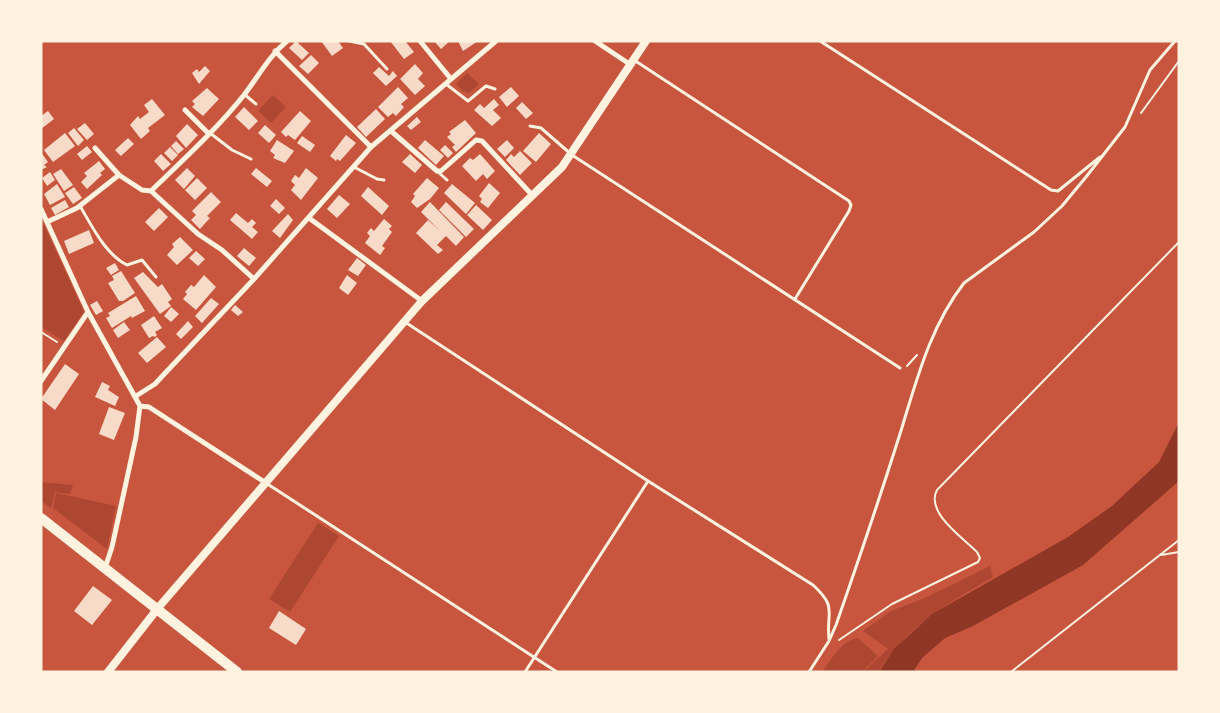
<svg xmlns="http://www.w3.org/2000/svg" width="1220" height="713" font-family="'Source Serif 4',serif">
  <rect width="100%" height="100%" fill="#c8553d"/>
  <!-- green -->
  <path fill="#ae4732" d="M467,73L479,84L469,93L463,91L456,84Z
    M273,95L286,107L271,123L258,111Z
    M43,223L84,312L64,341L41,327V224Z
    M41,482L73,485L70,494L55,492L51,508L41,501Z
    M56,493L116,506L107,549L53,508Z
    M318,523L339,536L290,612L269,599Z
    M990,566L993,577C944,606 910,623 878,672H863L888,649L863,631L891,611L925,598Z
    M858,638L878,656L862,672H822C831,660 842,640 858,638Z"/>
  <!-- water -->
  <path fill="#8f3625" d="M1179,422V481L1083,565L973,626L945,638L922,658L913,672H879L894,649L932,614L1068,537L1112,506L1159,462Z"/>
  <!-- building -->
  <path fill="#f7dbc8" d="M296,41L309,53L302,60L289,48Z
    M321,41H338L343,48L332,56Z
    M390,41H405L414,52L404,59Z
    M434,41H450L441,49Z
    M458,41H478L463,51Z
    M311,55L319,63L308,74L299,66Z
    M415,64L423,73L418,79L425,86L415,95L400,79Z
    M205,66L210,71L199,84L192,73L197,69L199,72Z
    M379,67L389,76L393,71L397,76L386,86L373,73Z
    M398,87L408,98L401,104L404,107L396,116L393,113L388,117L378,107Z
    M511,87L519,96L507,107L499,97Z
    M207,88L219,99L203,116L192,107L195,104L192,101Z
    M152,99L165,115L148,128L150,131L141,139L130,125L138,116L140,119L149,112L144,105Z
    M494,99L499,105L493,110L501,118L492,126L474,110L480,104L484,108Z
    M522,102L533,113L526,119L516,108Z
    M244,107L258,121L249,130L235,117Z
    M376,109L385,119L366,137L357,127Z
    M48,111L54,119L41,129V116Z
    M300,111L311,121L295,140L288,135L286,137L281,132Z
    M417,117L421,122L411,130L407,126Z
    M465,120L476,133L456,152L452,147L455,145L447,137L451,134L449,132Z
    M85,123L94,134L87,140L77,129Z
    M187,124L198,135L186,148L176,136Z
    M265,125L276,135L269,143L258,133Z
    M74,128L84,140L78,146L68,133Z
    M65,133L75,146L53,162L44,150Z
    M539,133L551,144L536,162L523,151Z
    M346,135L356,143L340,161L337,159L336,161L330,156Z
    M302,136L315,145L310,152L297,143Z
    M128,138L134,144L121,156L115,150Z
    M277,140L294,151L285,163L273,158L275,155L270,151Z
    M425,140L444,156L436,165L418,148Z
    M507,140L514,148L505,157L497,149Z
    M176,141L184,149L178,154L171,146Z
    M445,145L453,153L448,158L440,150Z
    M87,146L92,152L82,160L77,154Z
    M170,147L178,155L172,161L164,153Z
    M520,151L532,163L520,175L506,160L511,154L514,157Z
    M41,152L48,162L44,165L47,167L41,170Z
    M161,154L171,164L163,171L154,161Z
    M410,154L422,165L415,173L402,162Z
    M480,154L495,171L487,179L483,174L476,181L462,166L470,158L473,160Z
    M99,161L105,169L100,173L102,175L87,189L81,182L87,176L84,173Z
    M187,168L195,176L184,189L175,180Z
    M256,168L272,181L267,187L251,174Z
    M306,168L318,178L301,200L291,190L295,185L291,181L295,175L299,178Z
    M61,169L73,185L64,191L53,174Z
    M50,172L55,180L47,186L42,178Z
    M197,178L207,188L195,200L185,190Z
    M427,178L439,188L430,199L417,208L411,202L415,196L413,194Z
    M489,183L500,193L488,208L480,202L482,199L479,196Z
    M57,184L65,197L50,205L44,194Z
    M452,184L475,203L466,214L444,193Z
    M74,187L82,198L73,204L65,193Z
    M368,187L389,206L382,215L361,196Z
    M211,192L221,202L207,216L210,218L200,229L191,220L196,215L192,211Z
    M339,195L350,204L337,218L327,209Z
    M276,199L285,208L279,214L270,206Z
    M65,200L69,207L55,215L51,208Z
    M430,202L464,237L456,246L446,236L437,245L443,250L438,254L416,233L428,220L440,231L421,212Z
    M446,202L474,229L466,237L439,210Z
    M476,205L492,220L483,230L467,215Z
    M159,208L168,217L154,231L145,222Z
    M236,213L248,223L252,219L256,223L252,227L258,232L252,239L230,220Z
    M288,214L293,220L280,238L272,231Z
    M384,219L392,226L389,229L392,232L382,246L385,248L380,255L365,243L370,236L367,233L371,228L374,231Z
    M89,230L94,243L69,254L64,241Z
    M180,237L193,250L177,265L167,255L174,247L172,244Z
    M244,248L256,258L249,266L237,256Z
    M196,251L205,259L198,266L189,258Z
    M357,258L366,265L358,276L348,270Z
    M115,263L119,270L111,275L106,268Z
    M121,271L135,293L123,301H119L108,283L114,280L112,276Z
    M143,272L158,287L162,284L172,299L168,302L171,306L160,314L134,278Z
    M204,275L216,287L196,310L183,299L187,294L185,292L191,285L194,287Z
    M347,275L357,283L348,295L339,288Z
    M136,296L145,311L132,318L131,316L112,328L106,318L110,316L108,313Z
    M211,298L219,304L202,323L195,316Z
    M97,301L103,311L96,315L90,305Z
    M235,305L243,312L238,316L231,310Z
    M171,307L179,314L171,322L164,316Z
    M154,316L162,328L155,332L157,335L155,337L153,336L149,338L141,325Z
    M188,321L193,327L181,339L176,334Z
    M124,322L130,330L118,338L113,330Z
    M157,337L166,347L147,363L138,353Z
    M65,364L79,374L55,410L41,399Z
    M102,382L110,386L108,390L119,397L115,406L95,397Z
    M109,407L125,413L114,440L99,434Z
    M93,586L112,600L92,625L74,611Z
    M279,611L306,629L296,645L269,628Z"/>
  <g fill="none" stroke-linecap="round" stroke-linejoin="round">
    <!-- path -->
    <path stroke="#fff3e0" stroke-width="2" d="M1141,113L1179,61
      M41,332L57,342
      M907,366L917,355
      M1161,555L1179,552
      M839,640L892,604L978,562L980,558L977,552C962,537 925,512 937,490L1179,242
      M1011,672L1179,540"/>
    <!-- service -->
    <path stroke="#fff3e0" stroke-width="3" d="M349,41L364,44L387,69
      M820,41L1051,190L1058,191L1100,157
      M634,60L849,201L851,205L849,211L795,299
      M446,84L468,101L486,86L495,89
      M244,94L256,104
      M530,126L541,128L572,155L900,368
      M210,133L232,150L251,159
      M354,167L377,179L384,180
      M438,172L447,180
      M80,206C92,226 105,254 127,265L142,260L156,277
      M405,322L648,481L813,585C838,608 826,611 829,639
      M266,483L557,672
      M525,672L648,481
      M809,672L829,641L836,625C858,562 879,500 899,437C916,383 929,328 964,283L1034,232L1062,206L1086,177L1125,127L1150,70L1175,41"/>
    <!-- minor -->
    <path stroke="#fff3e0" stroke-width="5" d="M420,41L451,79
      M595,41L631,65
      M275,51L371,147
      M185,110L209,134
      M391,131L437,171H441L476,140L482,141L533,196
      M95,148L119,175
      M151,191L198,234L222,250L254,279
      M41,209L88,312L140,406L136,437L112,547L105,568
      M309,218L422,301
      M47,222L77,208L119,175L142,190L151,191C183,160 216,130 244,95C258,77 269,56 287,41
      M41,381L88,312
      M136,396L155,384L168,370L254,279L371,147L496,41
      M140,406L149,407L266,483"/>
    <!-- tertiary -->
    <path stroke="#fff3e0" stroke-width="8" d="M108,672L158,608L422,301L562,167L646,41"/>
    <!-- primary -->
    <path stroke="#fff3e0" stroke-width="10" d="M41,518L237,672"/>
  </g>
  <!-- border -->
  <rect width="1220" height="713" fill="none" stroke="#fff3e0" stroke-width="85"/>
</svg>
